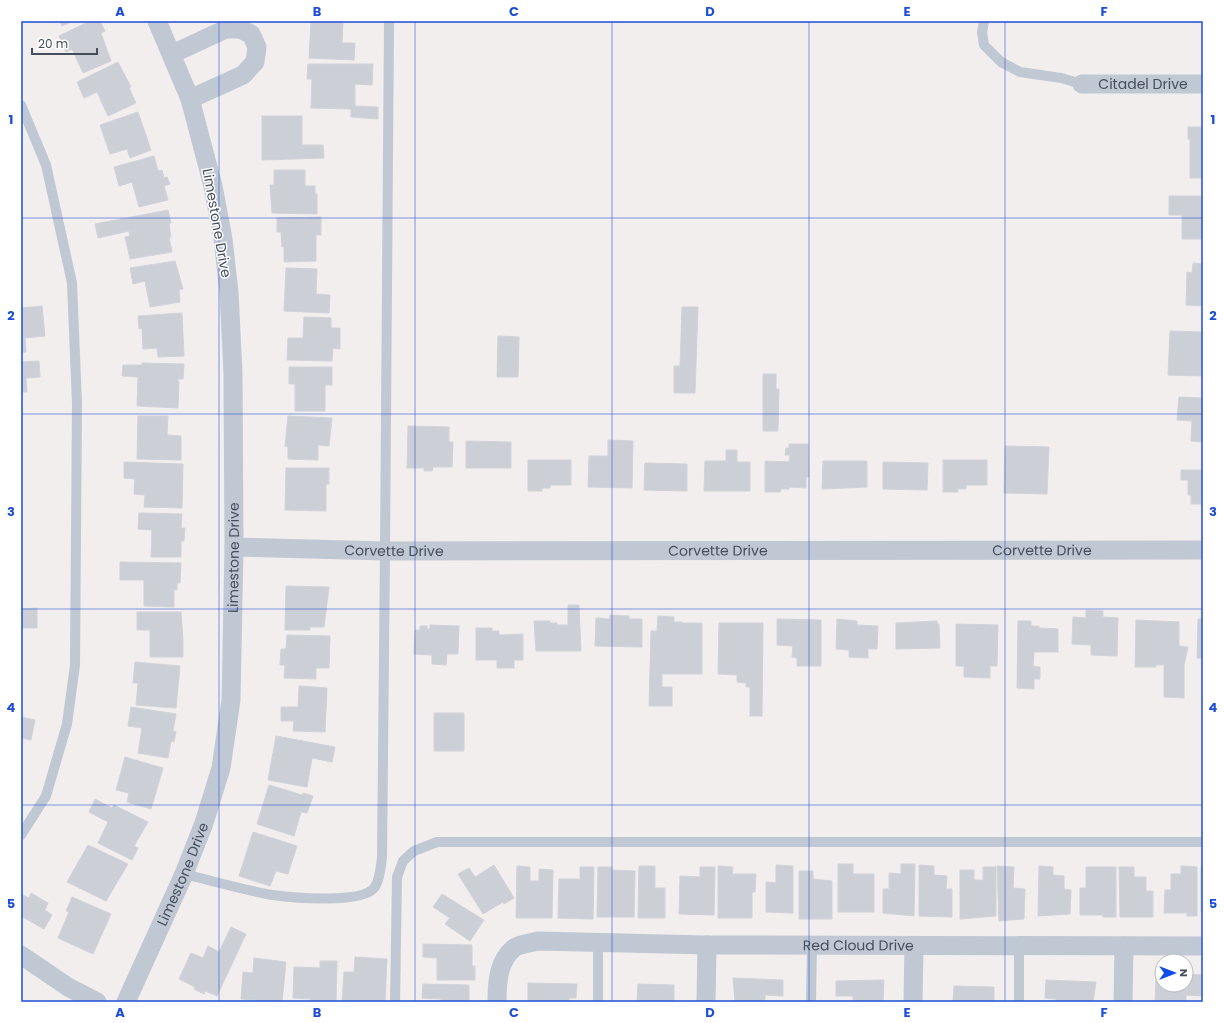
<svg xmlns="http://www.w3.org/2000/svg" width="1224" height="1023" font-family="Poppins,sans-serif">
  <rect width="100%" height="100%" fill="#f1eeed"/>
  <!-- building -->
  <path fill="#cccfd6" stroke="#d1d2da" d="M60,21H73L62,26Z
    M90,21H100L105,31L101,33L111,61L83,73L72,49L66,52L59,36Z
    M311,21H343L342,43H355L354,60L309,58Z
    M118,62L131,87L129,88L136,103L108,116L97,92L84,98L77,82Z
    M308,64H373L372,85L355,84V106L378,107V119L351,117V109L311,108L312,79H307Z
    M138,112L151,150L130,158L127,149L110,154L100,125Z
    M262,116H302V145H323L324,158L262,160Z
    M1188,127H1203V178H1190V139H1188Z
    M154,156L158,171L162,170L164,178L167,177L170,184L164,186L168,200L139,207L132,182L119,186L114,167Z
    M274,170H305V186H315V194H317V214L272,213L270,185H274Z
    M1169,196H1203V239H1182V215H1169Z
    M168,210L171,223L169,224L171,237H169L172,252L130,259L125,237L130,236L129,231L98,238L95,224Z
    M321,217V235H316V261L284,262V247H282L281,232H277V218Z
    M175,261L183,289L179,290L180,302L150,307L145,281L133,284L130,268Z
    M1193,263L1203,264V306L1186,305L1187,272L1192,273Z
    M286,268L317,269L316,294L330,295L329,313L284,311Z
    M42,306L45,336L25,338L26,352L21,353V308Z
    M682,307H698L695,393H674V366H680Z
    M182,313L184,356L158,357L157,348L143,349L142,328L139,329L138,316Z
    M304,317L331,318V328H340V349L333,348L332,361L287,360L288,338H303Z
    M1170,331L1203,332V376L1168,375Z
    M498,336L519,337L518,377H497Z
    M39,361L40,377L26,378L27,392H21V362Z
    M142,363L184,364L183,379H178V381L179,382L178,408L137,406L138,377L122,376L123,365H142Z
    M289,367H332V385H325V411H295V384H289Z
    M763,374H776V389H779L778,431H763Z
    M1179,397L1203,398V442L1191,441L1192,421L1177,420Z
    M138,416H168L167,435L181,436V460L137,459Z
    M288,416L332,418L329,446L318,445V460L288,459V447L285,446Z
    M408,426L449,427V442H453L452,467H433L432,471H424V468H407Z
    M608,440L633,441L632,488L588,487L589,456H608Z
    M466,441L511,442V468H466Z
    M789,444H808L809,477H806V488L789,487V489H781L780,492H765V461L789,462L790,455H785L786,448H789Z
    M1005,446L1049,447L1047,494L1004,493Z
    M726,450H737V462H750V491H704L705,461H726Z
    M528,460H571V485H550V488H542V491H528Z
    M943,460H987V485H966V489H958V492H943Z
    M823,461H867V487L822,489Z
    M124,462L183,464L182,508L144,507L145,495L134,494L135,479L124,478Z
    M883,462L928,463L927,490L883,489Z
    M645,463L687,464V491L644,490Z
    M286,468H329V484H326V511L285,510Z
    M1181,470H1203V504H1191V495H1188V480H1181Z
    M139,513L182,514L181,528H185L184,541H181V557H151L152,530L138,529Z
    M120,562L181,563L180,583H177V590H174V607L144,606V580H120Z
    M286,586L329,587L324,627H310V630H285Z
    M568,605H579L581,651H536L534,621H550V623H557V625H568Z
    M37,608V628H21V609Z
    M1086,610L1103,611V617L1118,618L1117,656L1091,655V645L1072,644L1073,617L1086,618Z
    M137,612H181L183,641V657H150V630H137Z
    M610,615L629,616V619H642V647L595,646L596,618L610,619Z
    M658,616L674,617V622H682V623H702V674H662V687H672V706H649L651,631H657Z
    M777,619L821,620V666H797V658L792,657L793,646L777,645Z
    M837,619L857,621V625L878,626L877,649H868V658L849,657V650L836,649Z
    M1198,619H1203V658H1197Z
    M1136,620L1179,622V646L1188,647L1184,665V698L1164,697V665H1156V667H1135Z
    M937,621V624H939L940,648L896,649V623Z
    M1018,621H1031V626H1039V628L1058,629V652H1034L1033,666L1040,667V679H1034V689L1017,688Z
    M719,623H763L762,716H750V687H746V683L737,682V675L718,674Z
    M956,624L998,625L997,666H990V678L964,677V666H956Z
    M430,625L459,626L458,654H447L446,665L432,664V655L414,654L415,630H420V626H427V629H430Z
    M476,628H492V631H499V635L523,634V660H514V668H497V660H476Z
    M287,635L330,636L329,668H316V679L284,678L285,665H280L281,649H286Z
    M135,662L180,666L176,708L136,705L138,683H133Z
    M299,686L327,688L325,732L293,731L294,721H281V707H298Z
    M131,707L176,714L173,731L176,732L174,742L171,741L168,758L138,753L142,728L128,726Z
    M434,713H464V751H434Z
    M21,717L35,720L31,740L21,738Z
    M276,736L335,747L332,762L312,758L307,787L268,780Z
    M125,757L163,768L151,809L127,802L129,793L116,790Z
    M269,785L302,795L303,793L313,796L307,813L301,812L294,836L257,824Z
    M95,799L112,808L114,805L148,822L134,846L138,848L132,860L98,843L108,822L89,812Z
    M253,832L297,846L288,874L276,871L270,886L239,876Z
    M88,845L128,864L106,901L67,882Z
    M838,864H853V874H874V912H838Z
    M901,864H915L914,916L883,913V889H889V873L901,874Z
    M494,865L514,898L504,904L503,902L483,914L458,874L469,868L475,877Z
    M776,865L793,866V913L766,912V882L776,883Z
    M919,865L934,866V875L947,876L946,889H952V917L919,916Z
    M517,866L530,867V881H539V869L553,870L552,918H516Z
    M639,866H655V888H665V918H638Z
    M718,866L733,867L732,874H756L755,892H752V918H718Z
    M997,866L1014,867L1013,888L1025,889L1024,919L999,921Z
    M1039,866L1053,867V875L1064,876V889L1071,890L1070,914L1038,916Z
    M1181,866L1197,867V916H1187V913H1164L1165,890H1171V874H1181Z
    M580,867H594L593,919L558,918L559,879H580Z
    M598,867H612V870L635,871L634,917H597Z
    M700,867H715L714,915L679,914L680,876L700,877Z
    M983,867H996V916L960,919V870H974V880H983Z
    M1086,867H1116V917H1103V915H1080V888H1086Z
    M1119,867H1134V877H1146V891H1153V917H1120Z
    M1201,867H1203V912H1201Z
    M799,871H813V879L832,881V919H799Z
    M31,893L48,903L45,910L52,915L44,929L21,916V894L29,898Z
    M442,894L484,920L470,941L445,924L450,918L433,907Z
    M72,897L111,914L93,954L58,938L69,912L66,911Z
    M231,927L246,934L217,996L205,991L204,994L194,989L195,987L179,979L191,953L203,958L208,946L219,952Z
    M423,944L472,945V966H475V980H437V958L423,957Z
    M355,957L387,959L385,1002H342L344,972H354Z
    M254,958L286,962L282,1002L241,999L243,972L253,973Z
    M320,961H337L336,1002H310L311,999L293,998L294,967L320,968Z
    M1186,974L1202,975V996L1186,995V1002H1155L1156,978H1162V985H1186Z
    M733,978L783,980V996L765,995V1002H735Z
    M884,980L883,1002H853V996H836V981Z
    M1046,980L1096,982L1093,1002H1056V999L1045,998Z
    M528,983L577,984L576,998H569V1002H528Z
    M423,984L469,985V1002H441V999L422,998Z
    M638,984L674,985V1002H628H637Z
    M954,986L994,987V1002H944H953Z"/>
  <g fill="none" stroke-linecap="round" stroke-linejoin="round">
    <!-- service -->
    <path stroke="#c0c8d4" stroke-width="10" d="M984,21L982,32L984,45L1001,62L1020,72L1061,78L1082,84
      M21,105L46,165L72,283L77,404L75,665L67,724L46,796L21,835
      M184,874C213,881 243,890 273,895C293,898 364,904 375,887C380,879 381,867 382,857L385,551L389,21
      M598,943V1002
      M395,1002L397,877L403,861L414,851L437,842H1203
      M811,1002L812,945
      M1019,1002V946"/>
    <!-- minor -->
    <g stroke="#c0c8d4" stroke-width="19">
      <path d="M172,54L226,29H240L251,34L257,47L255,62L243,75L190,99"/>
      <path id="s1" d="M1082,84H1203"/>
      <path id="s2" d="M234,547L385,551L1203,550"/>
      <path d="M21,955L68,987L97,1002"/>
      <path id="s3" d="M126,1002L184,874L204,823L221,768L231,700L234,547L233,373L229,292L223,239L213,186L190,99L157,21"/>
      <path id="s4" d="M497,1002C497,983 498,961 514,948C519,944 531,943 538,941L707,945L1203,946"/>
      <path d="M706,1002L707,945"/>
      <path d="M913,1002L914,946"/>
      <path d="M1123,1002L1124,946"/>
    </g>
  </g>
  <!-- grid -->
  <path fill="none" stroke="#1d4ed8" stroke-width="1" stroke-opacity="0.55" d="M219,21V1002M415,21V1002M612,21V1002M809,21V1002M1005,21V1002M21,218H1203M21,414H1203M21,609H1203M21,805H1203"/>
  <g text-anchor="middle" stroke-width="3" stroke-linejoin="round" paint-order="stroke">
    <!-- street labels -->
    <g font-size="14" fill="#454e5d" stroke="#fff">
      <text dy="5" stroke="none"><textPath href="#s1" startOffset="61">Citadel Drive</textPath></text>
      <text transform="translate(217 223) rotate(80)" y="5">Limestone Drive</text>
      <text dy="5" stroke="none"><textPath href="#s2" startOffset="160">Corvette Drive</textPath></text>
      <text dy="5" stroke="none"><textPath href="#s2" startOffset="808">Corvette Drive</textPath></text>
      <text dy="5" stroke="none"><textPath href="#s2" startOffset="484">Corvette Drive</textPath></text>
      <text dy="5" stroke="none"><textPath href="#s3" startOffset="464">Limestone Drive</textPath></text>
      <text dy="5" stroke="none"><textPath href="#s3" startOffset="140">Limestone Drive</textPath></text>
      <text dy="5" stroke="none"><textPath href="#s4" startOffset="404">Red Cloud Drive</textPath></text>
    </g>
  </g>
  <!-- border -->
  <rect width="1224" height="1023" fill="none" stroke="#ffffff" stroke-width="44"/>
  <!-- north arrow -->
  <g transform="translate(1174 973) rotate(90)"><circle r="19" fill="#ffffff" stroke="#b5b8be"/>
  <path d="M0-3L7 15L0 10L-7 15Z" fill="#0c4dec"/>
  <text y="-6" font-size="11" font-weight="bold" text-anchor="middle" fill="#454e5d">N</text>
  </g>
  <!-- scale -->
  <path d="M32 48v6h65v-6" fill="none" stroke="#454e5d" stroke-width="2"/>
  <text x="38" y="48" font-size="12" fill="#454e5d" stroke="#ffffff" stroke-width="3" paint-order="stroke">20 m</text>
  <rect x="22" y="22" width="1180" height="979" fill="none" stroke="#1d4ed8" stroke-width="1.5"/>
  <g font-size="13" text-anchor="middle" font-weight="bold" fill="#1d4ed8">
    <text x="120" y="16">A</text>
    <text x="317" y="16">B</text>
    <text x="514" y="16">C</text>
    <text x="710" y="16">D</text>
    <text x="907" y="16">E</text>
    <text x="1104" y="16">F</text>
    <text x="11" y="124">1</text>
    <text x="1213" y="124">1</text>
    <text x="11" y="320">2</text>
    <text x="1213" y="320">2</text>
    <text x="11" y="516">3</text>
    <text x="1213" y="516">3</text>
    <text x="11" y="712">4</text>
    <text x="1213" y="712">4</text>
    <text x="11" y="908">5</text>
    <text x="1213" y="908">5</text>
    <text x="120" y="1017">A</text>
    <text x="317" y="1017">B</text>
    <text x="514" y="1017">C</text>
    <text x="710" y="1017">D</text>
    <text x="907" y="1017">E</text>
    <text x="1104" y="1017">F</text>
  </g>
</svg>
